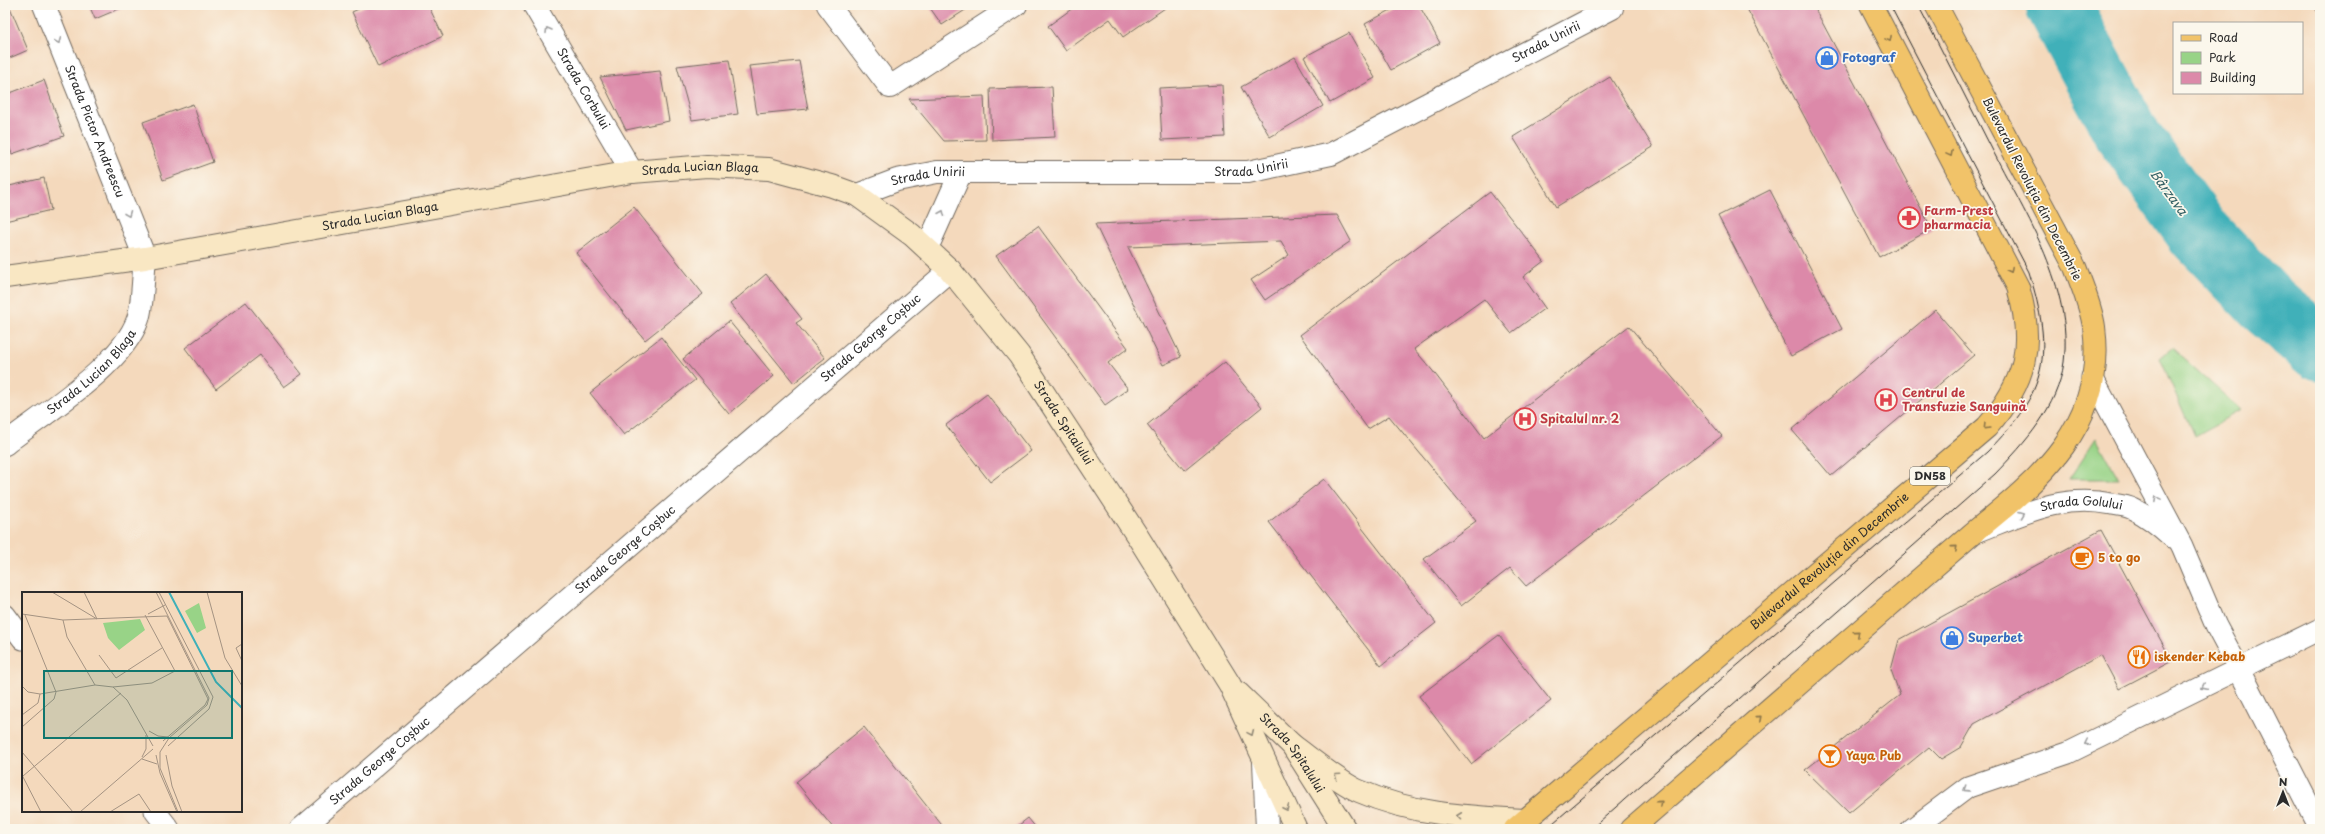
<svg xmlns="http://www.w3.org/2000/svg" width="2325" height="834" font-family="'Playpen Sans',sans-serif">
  <rect width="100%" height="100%" fill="#fbf7ec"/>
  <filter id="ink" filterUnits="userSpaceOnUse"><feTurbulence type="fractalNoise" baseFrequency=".025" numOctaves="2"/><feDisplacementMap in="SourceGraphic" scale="8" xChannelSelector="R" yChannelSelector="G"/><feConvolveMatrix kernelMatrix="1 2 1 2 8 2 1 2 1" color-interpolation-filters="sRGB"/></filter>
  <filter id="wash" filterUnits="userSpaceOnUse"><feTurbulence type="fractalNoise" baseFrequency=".012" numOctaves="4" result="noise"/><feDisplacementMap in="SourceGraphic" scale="16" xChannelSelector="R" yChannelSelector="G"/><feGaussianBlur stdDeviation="0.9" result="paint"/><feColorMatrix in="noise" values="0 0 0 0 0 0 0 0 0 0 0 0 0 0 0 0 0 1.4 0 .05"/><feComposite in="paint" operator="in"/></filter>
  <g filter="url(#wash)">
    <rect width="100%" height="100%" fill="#f4d9bc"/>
    <!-- green -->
    <path fill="#98d387" stroke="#627f59" d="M2172,348L2241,410L2194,436L2160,358Z
      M2096,438L2119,479H2069Z"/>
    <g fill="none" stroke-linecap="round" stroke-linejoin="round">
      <!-- river -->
      <path stroke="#3fb0b9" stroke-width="65" d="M2058,5L2127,134L2198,232L2266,303L2320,349"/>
    </g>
    <g id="blocks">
      <!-- building -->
      <path fill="#dc89a9" d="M5,5H9L28,50L5,60Z
        M89,5H128L95,19Z
        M367,5H428L443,36L378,67L352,12Z
        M928,5H973L942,25Z
        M1077,5H1163L1165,8L1123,37L1110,19L1066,51L1048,26Z
        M1400,5H1419L1440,43L1391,70L1365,24Z
        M1745,5H1813L1932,229L1879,257Z
        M1349,33L1375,78L1330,103L1304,57Z
        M1295,57L1323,106L1270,137L1241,87Z
        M729,60L738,114L692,120L677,66Z
        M799,61L808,109L757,114L749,66Z
        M660,71L669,121L626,130L600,77Z
        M1610,77L1653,147L1556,207L1513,137Z
        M44,80L64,136L12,154L5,135V95Z
        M1222,85L1225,137L1162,140L1159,88Z
        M1052,87L1055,137L992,140L990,89Z
        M984,96L986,140L944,141L909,99Z
        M193,104L213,162L163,180L143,122Z
        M44,178L51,210L5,221V187Z
        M1770,190L1842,329L1791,356L1718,216Z
        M1490,192L1544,261L1523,277L1545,308L1511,333L1484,299L1414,349L1432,370L1484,438L1629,326L1722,436L1526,586L1510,568L1461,606L1424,559L1476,521L1389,416L1368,429L1300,335Z
        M634,207L703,294L645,340L576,253Z
        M1337,215L1351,241L1265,300L1251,280L1289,255L1281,241L1128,247L1181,357L1163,365L1095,224Z
        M1038,226L1128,348L1108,363L1128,389L1105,405L996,256Z
        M766,274L802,319L796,323L825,358L794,383L730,304Z
        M246,302L302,374L284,387L260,355L216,389L185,348Z
        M1935,310L1974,355L1831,476L1792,430Z
        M729,321L774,376L729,414L683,359Z
        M661,337L695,380L624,435L590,393Z
        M1225,362L1262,407L1184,470L1147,425Z
        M987,394L1031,451L990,482L946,425Z
        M1324,479L1436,623L1381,666L1269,522Z
        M2101,530L2172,661L2119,689L2101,655L1974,724L1961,747L1941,759L1929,747L1849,813L1805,770L1900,695L1891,670L1899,640Z
        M1499,635L1551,701L1471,764L1419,696Z
        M864,727L945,829H834L796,782Z
        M1028,818L1037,829H1014Z"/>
    </g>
  </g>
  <g filter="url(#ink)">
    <use href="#blocks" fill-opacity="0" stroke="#71685e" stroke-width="1"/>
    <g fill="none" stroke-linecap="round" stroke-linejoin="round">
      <!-- service casing -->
      <g stroke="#71685e" stroke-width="23">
        <g id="service">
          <path d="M2092,377L2182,546L2216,626L2239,669"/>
          <path id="s1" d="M1979,531C2025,513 2061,494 2112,504C2119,505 2127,506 2133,509C2148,516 2160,526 2172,537"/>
          <path d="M5,615L23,639"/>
          <path d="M155,811L169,829"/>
          <path d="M1912,829L1968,787L2068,753L2320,629"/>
        </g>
      </g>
      <!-- pedestrian casing -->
      <g stroke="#71685e" stroke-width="24">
        <path id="pedestrian" d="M2239,669L2320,828"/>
      </g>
      <!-- minor casing -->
      <g stroke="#71685e" stroke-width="24">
        <g id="minor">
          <path id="s2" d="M534,5L632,172"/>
          <path d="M828,5L890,87L1016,5"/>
          <path id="s3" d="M857,195L897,180L937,172H1248L1331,154L1612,8L1611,5"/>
          <path d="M927,248L961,172"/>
          <path id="s4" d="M5,444C43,414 123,365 138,319C143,304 143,275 145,258"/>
          <path d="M1264,762L1267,829"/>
          <path id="s5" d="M301,829L950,270"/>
        </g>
      </g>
      <!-- tertiary casing -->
      <g stroke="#71685e" stroke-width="24">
        <g id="tertiary">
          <path id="s6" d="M44,5L145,258"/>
        </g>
      </g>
      <!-- secondary casing -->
      <g stroke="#71685e" stroke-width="24">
        <g id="secondary">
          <path id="s7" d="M5,277L145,258L632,172L707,166L769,169L832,186L857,195L912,235L950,270L1019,355L1138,537L1230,685L1296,829"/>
          <path id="s8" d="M1238,693L1292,745L1345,829"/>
          <path d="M1292,745C1310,758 1340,783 1359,791C1414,815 1468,817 1526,820"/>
        </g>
      </g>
      <!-- primary casing -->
      <g stroke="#71685e" stroke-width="24">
        <g id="primary">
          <path id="s9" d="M1515,829L1987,427C2026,382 2035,345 2018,287L1871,5"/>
          <path d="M1631,829L1973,533C2040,479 2107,424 2094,327C2091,306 2082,286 2075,267L1936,5"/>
        </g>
      </g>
      <!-- service -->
      <use href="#service" stroke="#fff" stroke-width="21"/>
      <!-- pedestrian -->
      <use href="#pedestrian" stroke="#fff" stroke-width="22"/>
      <!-- minor -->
      <use href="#minor" stroke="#fff" stroke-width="22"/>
      <!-- tertiary -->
      <use href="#tertiary" stroke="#fff" stroke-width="22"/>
      <!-- secondary -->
      <use href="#secondary" stroke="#f9e7c3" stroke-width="22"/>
      <!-- primary -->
      <use href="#primary" stroke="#f1c369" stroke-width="22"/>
      <!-- tram -->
      <path stroke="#2b2b2b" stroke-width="1" d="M1546,829L1987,452C2048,391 2054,354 2029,272L1890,5
        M1591,829L1995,474C2025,443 2058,407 2064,362C2073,287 2027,218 1994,153C1969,104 1944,54 1918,5"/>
      <!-- rail -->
      <path stroke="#2b2b2b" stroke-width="3" d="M2315,5L2320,14"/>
    </g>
    <!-- one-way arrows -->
    <defs><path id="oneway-chevron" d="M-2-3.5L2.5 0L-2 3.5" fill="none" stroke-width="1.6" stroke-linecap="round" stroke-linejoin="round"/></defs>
    <g stroke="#a0a0a0">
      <use href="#oneway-chevron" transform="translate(548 30) rotate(-120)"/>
      <use href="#oneway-chevron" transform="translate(58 41) rotate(68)"/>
      <use href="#oneway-chevron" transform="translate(942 213) rotate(-67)"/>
      <use href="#oneway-chevron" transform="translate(128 214) rotate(68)"/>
      <use href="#oneway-chevron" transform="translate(2157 499) rotate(-118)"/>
      <use href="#oneway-chevron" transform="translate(2022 514) rotate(-21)"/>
      <use href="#oneway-chevron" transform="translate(2204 687) rotate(154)"/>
      <use href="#oneway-chevron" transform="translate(2087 743) rotate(154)"/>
      <use href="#oneway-chevron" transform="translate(1966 789) rotate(147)"/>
    </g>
    <g stroke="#8e774a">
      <use href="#oneway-chevron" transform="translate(1889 39) rotate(62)"/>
      <use href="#oneway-chevron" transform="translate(1950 154) rotate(62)"/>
      <use href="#oneway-chevron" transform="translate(2010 270) rotate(63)"/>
      <use href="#oneway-chevron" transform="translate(1986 427) rotate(135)"/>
      <use href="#oneway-chevron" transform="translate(1955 548) rotate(-41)"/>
      <use href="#oneway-chevron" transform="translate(1857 633) rotate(-41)"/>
      <use href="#oneway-chevron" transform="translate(1759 718) rotate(-41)"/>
      <use href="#oneway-chevron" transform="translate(1660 803) rotate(-41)"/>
    </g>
    <g stroke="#928977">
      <use href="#oneway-chevron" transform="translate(1251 733) rotate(66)"/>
      <use href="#oneway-chevron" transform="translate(1337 776) rotate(-145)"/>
      <use href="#oneway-chevron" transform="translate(1286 808) rotate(65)"/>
      <use href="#oneway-chevron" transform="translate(1459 816) rotate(-173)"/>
    </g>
  </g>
  <!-- icons -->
  <defs>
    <g id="shop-ring" transform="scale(1.15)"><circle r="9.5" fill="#fbf7ec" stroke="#3f7fe0" stroke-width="1.5"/><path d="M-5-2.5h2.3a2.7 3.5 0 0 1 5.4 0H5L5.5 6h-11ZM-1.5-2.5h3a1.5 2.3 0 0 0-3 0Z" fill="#3f7fe0"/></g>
    <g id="pharmacy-ring" transform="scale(1.15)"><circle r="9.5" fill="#fbf7ec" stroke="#e0444e" stroke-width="1.5"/><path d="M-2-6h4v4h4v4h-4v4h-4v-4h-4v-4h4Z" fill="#e0444e"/></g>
    <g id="hospital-ring" transform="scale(1.15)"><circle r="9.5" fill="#fbf7ec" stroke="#e0444e" stroke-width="1.5"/><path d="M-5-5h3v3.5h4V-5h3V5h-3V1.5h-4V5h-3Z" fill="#e0444e"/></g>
    <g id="cafe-ring" transform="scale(1.15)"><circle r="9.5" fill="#fbf7ec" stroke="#e8710a" stroke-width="1.5"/><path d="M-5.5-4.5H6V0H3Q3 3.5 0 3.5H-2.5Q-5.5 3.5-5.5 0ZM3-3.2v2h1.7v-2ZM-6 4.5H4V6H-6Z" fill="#e8710a"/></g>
    <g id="restaurant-ring" transform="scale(1.15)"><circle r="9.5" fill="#fbf7ec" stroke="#e8710a" stroke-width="1.5"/><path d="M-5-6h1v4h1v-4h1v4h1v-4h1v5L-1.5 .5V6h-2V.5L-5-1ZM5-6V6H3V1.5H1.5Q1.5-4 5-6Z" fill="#e8710a"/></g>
    <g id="bar-ring" transform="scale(1.15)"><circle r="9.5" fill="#fbf7ec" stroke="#e8710a" stroke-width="1.5"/><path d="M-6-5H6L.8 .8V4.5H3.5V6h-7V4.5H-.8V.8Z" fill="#e8710a"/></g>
  </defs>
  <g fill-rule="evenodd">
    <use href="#shop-ring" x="1827" y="58"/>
    <use href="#pharmacy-ring" x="1909" y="218"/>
    <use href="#hospital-ring" x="1886" y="400"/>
    <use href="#hospital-ring" x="1525" y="419"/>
    <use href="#cafe-ring" x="2082" y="558"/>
    <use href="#shop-ring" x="1952" y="638"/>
    <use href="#restaurant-ring" x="2139" y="657"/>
    <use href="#bar-ring" x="1830" y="756"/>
  </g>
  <g text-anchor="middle" stroke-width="3.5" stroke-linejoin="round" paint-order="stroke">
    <!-- shield labels -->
    <rect fill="#fbf7ec" stroke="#696865" stroke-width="1" x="1910" y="467" width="40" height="18" rx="3"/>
    <g font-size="11" font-weight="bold" fill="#2b2b2b">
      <text x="1930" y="480">DN58</text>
    </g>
    <!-- street labels -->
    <g font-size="12" fill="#2b2b2b" stroke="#fbf7ec">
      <text dy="4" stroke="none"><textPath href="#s3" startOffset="722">Strada Unirii</textPath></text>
      <text dy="4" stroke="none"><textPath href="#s2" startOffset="97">Strada Corbului</textPath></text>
      <text dy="4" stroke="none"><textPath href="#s6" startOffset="136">Strada Pictor Andreescu</textPath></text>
      <text dy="4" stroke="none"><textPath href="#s3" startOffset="398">Strada Unirii</textPath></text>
      <text dy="4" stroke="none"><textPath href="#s7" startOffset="704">Strada Lucian Blaga</textPath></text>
      <text dy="4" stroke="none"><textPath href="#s3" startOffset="74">Strada Unirii</textPath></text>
      <text transform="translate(2032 189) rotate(63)" y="4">Bulevardul Revoluția din Decembrie</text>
      <text dy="4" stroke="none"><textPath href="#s7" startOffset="380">Strada Lucian Blaga</textPath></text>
      <text dy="4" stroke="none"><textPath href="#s5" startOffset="752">Strada George Coșbuc</textPath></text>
      <text dy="4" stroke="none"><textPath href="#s4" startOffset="113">Strada Lucian Blaga</textPath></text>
      <text dy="4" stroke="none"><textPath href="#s7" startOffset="1175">Strada Spitalului</textPath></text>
      <text dy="4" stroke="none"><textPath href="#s1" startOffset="107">Strada Golului</textPath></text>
      <text dy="4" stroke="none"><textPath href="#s5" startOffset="428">Strada George Coșbuc</textPath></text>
      <text dy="4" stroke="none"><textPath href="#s9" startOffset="413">Bulevardul Revoluția din Decembrie</textPath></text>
      <text dy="4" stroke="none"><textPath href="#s8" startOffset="81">Strada Spitalului</textPath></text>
      <text dy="4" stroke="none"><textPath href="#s5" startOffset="104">Strada George Coșbuc</textPath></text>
    </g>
    <!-- shop labels -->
    <g font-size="12" font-weight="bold" fill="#366cbe" stroke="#fbf7ec" text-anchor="start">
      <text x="1842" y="62">Fotograf</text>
      <text x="1968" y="642">Superbet</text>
    </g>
    <!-- health labels -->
    <g font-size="12" font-weight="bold" fill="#be3a42" stroke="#fbf7ec" text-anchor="start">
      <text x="1924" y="215">Farm-Prest<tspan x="1924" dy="14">pharmacia</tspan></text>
      <text x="1902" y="397">Centrul de<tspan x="1902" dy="14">Transfuzie Sanguină</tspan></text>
      <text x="1540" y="423">Spitalul nr. 2</text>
    </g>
    <!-- food labels -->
    <g font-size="12" font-weight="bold" fill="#c56008" stroke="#fbf7ec" text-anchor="start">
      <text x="2098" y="562">5 to go</text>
      <text x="2154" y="661">iskender Kebab</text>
      <text x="1846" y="760">Yaya Pub</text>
    </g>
    <!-- water labels -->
    <g font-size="13" font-style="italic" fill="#336064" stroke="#fbf7ec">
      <text transform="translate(2169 192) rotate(54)" y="5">Bârzava</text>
    </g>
  </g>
  <!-- overview -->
  <g transform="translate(22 592)">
    <rect width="220" height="220" fill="#f4d9bc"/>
    <path d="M177,11L184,36L175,41L163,19ZM118,27L123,38L97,58L86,46L81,31Z" fill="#98d387"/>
    <path fill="none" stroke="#3fb0b9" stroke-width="2" d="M147,0L194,90L220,116"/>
    <path fill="none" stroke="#a49382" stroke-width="1" d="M30,0L75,27M62,0L75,27M134,0L187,106L185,113L147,146L138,160V176L156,220M137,0L191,105L187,117L146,154M185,0L203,66L220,94M0,22L41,28L145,24L186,107L183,113L141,149M126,22L143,13M41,28L45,45L73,93M220,52L214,56L220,69M77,63L94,86L140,56M0,94L6,100L18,102L73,93L91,95L105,108L131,154M91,95L130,91L153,79L123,23M0,123L16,111L18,102M0,135L32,107L34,100L3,23M127,139L136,144L146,145M0,160L51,220M134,163L138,181L155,220M144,163L150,194L160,220M120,165L124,157V143M120,167L135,172M0,183L19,220M1,184L99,101M58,220L131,157M88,220L117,202L129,220"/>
    <path fill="#0f766e" fill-opacity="0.15" stroke="#0f766e" stroke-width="2" d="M22,79H210V146H22Z"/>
    <rect width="220" height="220" fill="none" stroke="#2b2b2b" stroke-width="2"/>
  </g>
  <!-- margin -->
  <rect width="2325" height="834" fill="none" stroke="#fbf7ec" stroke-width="20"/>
  <!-- legend -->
  <rect x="2173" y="22" width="130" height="72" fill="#fbf7ec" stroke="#a8a59f"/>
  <rect x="2181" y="35" width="20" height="6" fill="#f1c369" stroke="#a8a59f"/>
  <text x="2209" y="42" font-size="12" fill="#2b2b2b">Road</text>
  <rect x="2181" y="52" width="20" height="12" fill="#98d387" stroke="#a8a59f"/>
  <text x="2209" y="62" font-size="12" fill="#2b2b2b">Park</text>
  <rect x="2181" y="72" width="20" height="12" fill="#dc89a9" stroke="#a8a59f"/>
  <text x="2209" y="82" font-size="12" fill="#2b2b2b">Building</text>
  <!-- north arrow -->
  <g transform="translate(2283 792)" stroke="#fbf7ec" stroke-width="3" paint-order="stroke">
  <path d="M0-3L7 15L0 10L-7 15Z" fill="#2b2b2b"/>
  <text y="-6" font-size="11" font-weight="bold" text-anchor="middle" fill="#2b2b2b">N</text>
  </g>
</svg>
